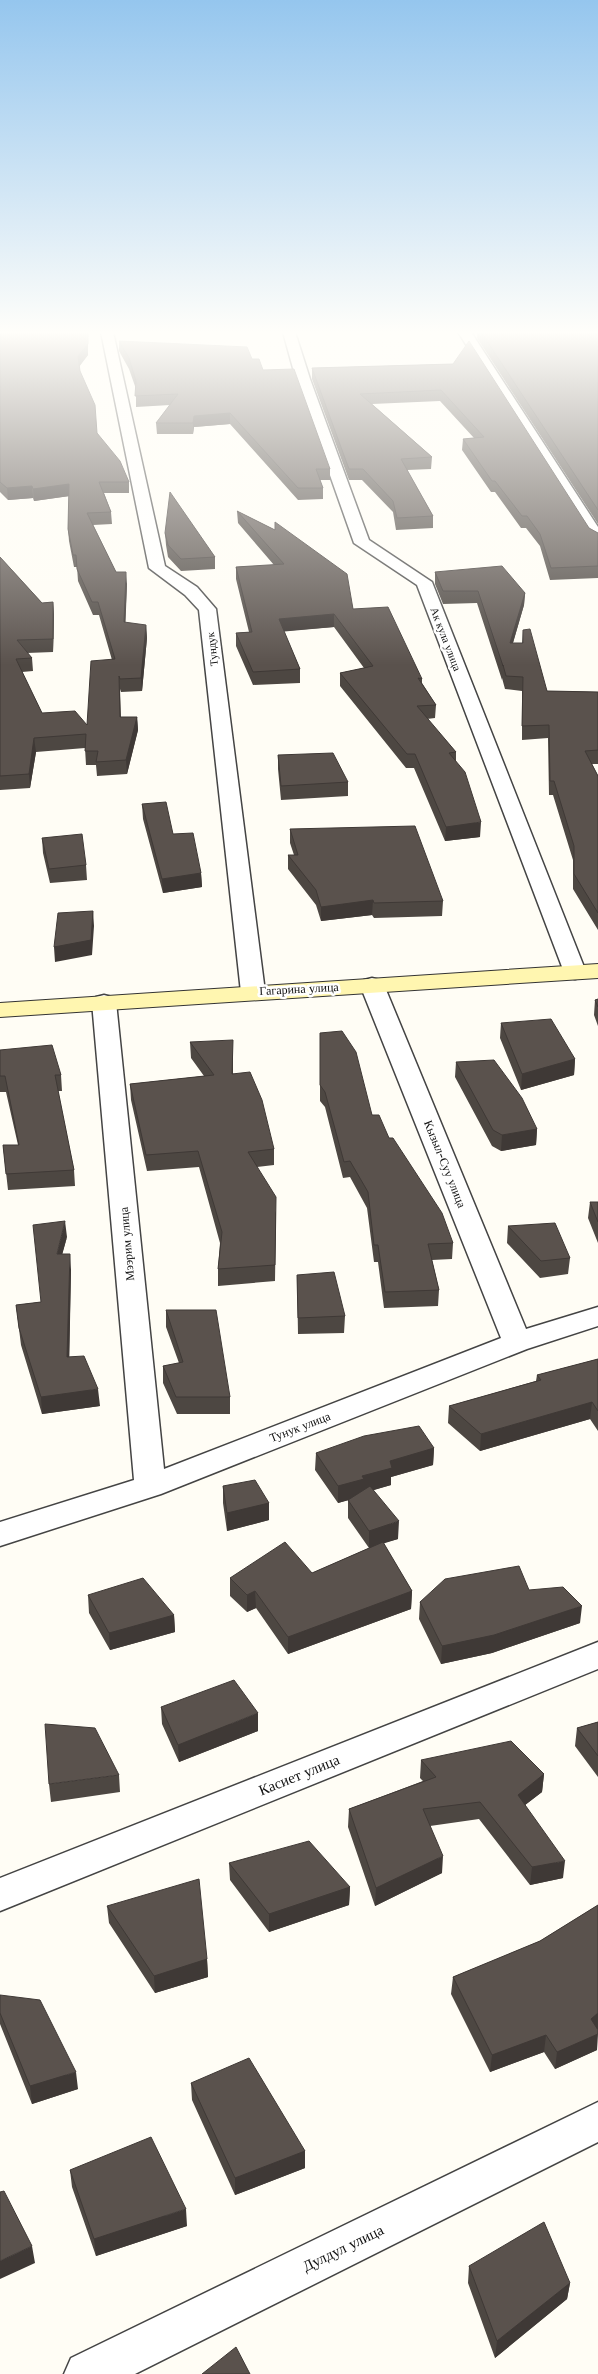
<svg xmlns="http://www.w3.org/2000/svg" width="598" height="2374" font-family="'Libre Baskerville',serif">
  <rect width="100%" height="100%" fill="#fffdf5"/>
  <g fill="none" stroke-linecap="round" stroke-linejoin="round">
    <!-- street casing -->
    <g stroke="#444" stroke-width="3">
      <path id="street" d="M101,332H113L165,566L197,587L216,609L265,992L261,997L253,999L245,997L241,992L199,610L185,595L149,568Z
        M283,332H295L310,379L369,540L432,582L586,972L583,977L575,979L567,977L564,972L417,585L354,543L296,379Z
        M458,332H471L598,527V544L590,539Z
        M372,978L380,980L384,985L526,1329L598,1307V1326L527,1349L161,1494L0,1546V1522L134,1480L92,1002L96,997L104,995L112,997L116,1002L164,1469L501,1338L360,985L364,980Z
        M598,1642V1669L0,1911V1878Z
        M598,2102V2142L135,2374H64L71,2358Z"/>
    </g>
    <!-- secondary casing -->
    <g stroke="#333" stroke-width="2">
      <path id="secondary" d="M598,964V978L0,1017V1003Z"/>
    </g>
    <!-- street -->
    <use href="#street" fill="#fff" fill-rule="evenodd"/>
    <!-- secondary -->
    <use href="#secondary" fill="#fff6b0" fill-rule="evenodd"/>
  </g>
  <!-- wall -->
  <path fill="#4d4742" d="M0,332H88V355L79,366L80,371L97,433L129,482V493H104L111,512L112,524L93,525L116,572L127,584L125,623L146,625L147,638L142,691L121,692L120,689L121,717H137L138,730L127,774L97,776L96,765H86L85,748L36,752L30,788L0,790V557L42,603L53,602L54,615L53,652L27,653L32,658L33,671L22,672L42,713L87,725L112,660L99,615H93L78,581L77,567H74L69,541L68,529L69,496L34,501L33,498L8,500L0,492Z
    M477,332H593L594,333H598V524L477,338Z
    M119,341L252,359L263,370L330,469V480H320L323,488V499L298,500L230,424L194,427L193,434H157L156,423L170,405L136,407V389L129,369L119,351Z
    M453,364L589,528L598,533V578L550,580L540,546L526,528H521L495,492H491L462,450L463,439L474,438L440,401L372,404L432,457L431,469L407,470L433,516V528L396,530L393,512L362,480H349L312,379V368Z
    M237,511L275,530V522L353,609L422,679V683L436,705L435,718L427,719L456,752V761L480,837L445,841L414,768H406L340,686V673L364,668L334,627L284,631L300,669V683L253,685L236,646V633L249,632L236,579V567L274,565L238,523Z
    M165,533L215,557V569L181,571L168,557L166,545Z
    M435,572L525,593L524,605L513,643H522L523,630L547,691L598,692V764H592L598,776V930L573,889V860L553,795H549L548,738L522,740V691L505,689L502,678V680L477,603L443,604L435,584Z
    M278,755L348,782V796L281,800L278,769Z
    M142,804L173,834L201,873L202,887L163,893L143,819Z
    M290,829L443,901L442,916L374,918L372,915L321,921L316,905L288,869V855H294L290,843Z
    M42,838L86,865L87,880L50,883L43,853Z
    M598,999V1026L594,1015L595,1000Z
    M501,1023L575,1059L574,1075L521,1090L500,1038Z
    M320,1033L372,1115L389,1138L453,1243L452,1259L432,1260L439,1290L438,1306L384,1308L378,1262H374L367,1208L350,1177L343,1178L325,1107L320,1101Z
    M190,1042L233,1056V1073L274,1149V1165L257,1167L276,1213L275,1281L218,1286V1269L220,1243L199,1167L147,1171L131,1100L130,1084L204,1076L191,1058Z
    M0,1050L61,1075L62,1091H58L74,1170L75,1186L8,1190L3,1145H18L6,1092H0Z
    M456,1062L537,1129L536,1145L501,1151L492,1146L455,1077Z
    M590,1202H598V1243L588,1218Z
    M508,1226L570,1258L568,1274L540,1278L507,1243Z
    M67,1237L62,1254L71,1270L69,1357L100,1406L42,1414L21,1345L16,1305L41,1302Z
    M297,1275L345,1316L344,1333L298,1334Z
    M166,1310L230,1397V1414H177L163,1383V1366L179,1363L166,1327Z
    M598,1359V1431L590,1419L480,1451L448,1423L449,1406L536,1381L537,1375Z
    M434,1448L433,1465L391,1477V1485L373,1490L398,1539L383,1543L412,1591L411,1609L288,1654L256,1608L247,1612L230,1596V1578L312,1573L369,1548L348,1518V1500L338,1503L315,1470L316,1453Z
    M223,1486L269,1503V1520L227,1531L223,1503Z
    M529,1590L580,1623L492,1653L441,1664L419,1619L420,1602Z
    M88,1595L174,1615L175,1632L110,1650L89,1613Z
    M161,1707L258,1731L179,1762L162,1724Z
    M598,1722V1777L575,1746L577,1728Z
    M421,1760L544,1774L542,1792L525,1805L563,1878L530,1885L479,1819L430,1826L442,1873L375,1906L348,1827L349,1809L423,1781L420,1778Z
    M119,1775L120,1792L51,1802L49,1784Z
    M229,1863L350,1887L349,1905L269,1932L230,1880Z
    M598,1905L597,2050L555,2069L544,2052L490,2072L451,1994L453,1977L540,1941Z
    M107,1906L207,1959L208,1977L155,1993L109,1923Z
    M0,1995L78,2089L32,2104L0,2024Z
    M191,2083L305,2151V2168L235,2195L192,2100Z
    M70,2170L187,2226L96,2256L72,2187Z
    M469,2266L570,2283L567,2299L495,2358L468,2283Z"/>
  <!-- shaded-wall -->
  <path fill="#3f3936" d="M88,332V355L79,367L78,356Z
    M230,413V424L194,427L193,434V423L194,416Z
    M69,484L70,496L34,501L33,489Z
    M32,486L33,498L8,500L7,488Z
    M126,572L127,584L125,635L124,622Z
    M525,593L524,605L509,656L510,643Z
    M53,602L54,615L53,652Z
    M334,614V627L279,632V619Z
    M146,625L147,638L142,691L141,678Z
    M137,717L138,730L127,774L126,760Z
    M34,738L36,752L30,788L29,774Z
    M481,822L480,837L445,841L446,827Z
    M201,873L202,887L163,893L162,879Z
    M373,900L372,915L321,921V907Z
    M93,911L94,926L92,955L55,962L54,947Z
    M233,1040V1056L232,1089V1074Z
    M575,1059L574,1075L521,1090L522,1074Z
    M537,1129L536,1145L501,1151L502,1135Z
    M65,1221L67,1237L58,1270L57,1254Z
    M70,1254L71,1270L69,1374L67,1357Z
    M98,1389L100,1406L42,1414L41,1397Z
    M592,1402L590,1419L480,1451L481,1434Z
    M434,1448L433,1465L391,1477V1485L364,1493V1496L338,1503V1486L390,1461Z
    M269,1503V1520L227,1531V1513Z
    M399,1521L398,1539L369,1548V1531Z
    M255,1591L256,1608L247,1612V1595Z
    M412,1591L411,1609L288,1654V1637Z
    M582,1606L580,1623L492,1653L441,1664L442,1646Z
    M174,1615L175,1632L110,1650L109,1633Z
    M258,1713V1731L179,1762L178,1745Z
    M544,1774L542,1792L516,1812L518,1795Z
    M443,1856L442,1873L375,1906L376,1888Z
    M565,1861L563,1878L530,1885L532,1867Z
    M350,1887L349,1905L269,1932V1914Z
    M207,1959L208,1977L155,1993L154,1976Z
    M598,2013V2029L588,2036L591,2019Z
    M598,2034L597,2050L555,2069L557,2052Z
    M546,2035L544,2052L490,2072L492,2055Z
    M76,2072L78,2089L32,2104L30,2086Z
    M305,2151V2168L235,2195V2178Z
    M186,2209L187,2226L96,2256L94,2239Z
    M32,2246L35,2263L0,2279V2261Z
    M570,2283L567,2299L495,2358L497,2341Z"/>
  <!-- building -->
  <path fill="#5a524d" stroke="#3f3936" d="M0,332H88V344L78,356L80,371L95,405L97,433L120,461L129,482H99L111,512L87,513L116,572H126L124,622L146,625L141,678L120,679L119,676L120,717H137L126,760L96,762L98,751H85L86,734L34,738L29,774L0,776V557L42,603L53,602V639L17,640L32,658L16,659L42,713L75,711L87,725L91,661L115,659L98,602H92L77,569L76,555H73L68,529L69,484L33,489L32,486L7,488L0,482Z
    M481,332H593L594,333H598V510Z
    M119,341L247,347L252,359H259L263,370L294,369L330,469H316L323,488H298L230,413L194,416L193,423H156L178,394L135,396L136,381L129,358Z
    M469,341L589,528L598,533V566L551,568L540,534L527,516H522L495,481H492L463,439L484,437L441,390L360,394L432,457L401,459L433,516L397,518L393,501L363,469H349L312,368L453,364Z
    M170,492L215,557L181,559L168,545L165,533Z
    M237,511L275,530V522L347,574L353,609L388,607L422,679L418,678L436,705L417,706L456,752L449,753L465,772L481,822L446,827L415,754H407L340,673L373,666L334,614L279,619L300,669L253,672L236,633L252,632L236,567L284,564Z
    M502,566L525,593L510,643H523V630L530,629L547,691L598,692V750L585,751L598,776V913L574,874V846L554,781H550L549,725L522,726L523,677L506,676L503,665V666L478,591H443L435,572Z
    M333,753L348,782L281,786L278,755Z
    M166,802L173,834L193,833L201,873L162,879L142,804Z
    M415,826L443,901L374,903L373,900L321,907L316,890L288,855H298L290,829Z
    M82,834L86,865L49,869L42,838Z
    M93,911L91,940L54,947L58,913Z
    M598,999V1007L595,1000Z
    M551,1019L575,1059L522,1074L501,1023Z
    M342,1031L356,1052L372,1115H379L389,1138H393L442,1213L453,1243L428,1244L439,1290L385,1292L378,1245H374L368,1192L350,1161L344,1162L325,1092L320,1085V1033Z
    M233,1040L232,1074L250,1072L262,1100L274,1149L248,1152L276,1197L275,1265L218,1269L222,1232L198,1151L146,1155L130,1084L214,1075L190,1042Z
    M52,1045L61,1075H55L74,1170L6,1174L3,1145H19L5,1076H0V1050Z
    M494,1060L522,1098L537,1129L502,1135L493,1130L456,1062Z
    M590,1202H598V1222Z
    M65,1221L57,1254H70L67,1357L84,1356L98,1389L41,1397L19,1328L16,1305L41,1302L33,1225Z
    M555,1223L570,1258L541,1261L508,1226Z
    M334,1272L345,1316L298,1318L297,1275Z
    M166,1310H216L230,1397H176L163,1366L183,1362Z
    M598,1359V1411L592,1402L481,1434L449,1406L541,1380L537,1375Z
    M419,1426L434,1448L390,1461L392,1468L362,1476L364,1479L338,1486L316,1453L364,1436Z
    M255,1480L269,1503L227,1513L223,1486Z
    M370,1486L399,1521L369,1531L348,1500Z
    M285,1542L312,1573L383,1542L412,1591L288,1637L255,1591L247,1595L230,1578Z
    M519,1566L529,1590L563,1587L582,1606L494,1635L442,1646L420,1602L445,1579Z
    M143,1578L174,1615L109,1633L88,1595Z
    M234,1680L258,1713L178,1745L161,1707Z
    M598,1722V1756L577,1728Z
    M45,1724L95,1728L119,1775L49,1784Z
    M511,1741L544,1774L518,1795L565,1861L532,1867L480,1802L423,1809L443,1856L376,1888L349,1809L436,1777L421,1760Z
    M309,1841L350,1887L269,1914L229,1863Z
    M199,1879L207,1959L154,1976L107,1906Z
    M598,1905V2013L591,2019L598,2030V2034L557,2052L546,2035L492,2055L453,1977L540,1941Z
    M0,1995L40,2000L76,2072L30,2086L0,2013Z
    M249,2058L305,2151L235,2178L191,2083Z
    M151,2137L186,2209L94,2239L70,2170Z
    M4,2191L32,2246L0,2261V2192Z
    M544,2222L570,2283L497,2341L469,2266Z
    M236,2347L250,2374H202Z"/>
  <!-- sky -->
  <linearGradient id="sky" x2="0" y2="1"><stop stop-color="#95c6ee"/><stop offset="0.5" stop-color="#fffefa"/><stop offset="1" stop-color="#fffefa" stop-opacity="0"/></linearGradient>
  <rect width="598" height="665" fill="url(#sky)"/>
  <g text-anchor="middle" stroke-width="5" stroke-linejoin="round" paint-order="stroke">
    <!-- far-street labels -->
    <g font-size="11" fill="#111" stroke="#fff">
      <text transform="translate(446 639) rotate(69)" y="4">Ак кула улица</text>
      <text transform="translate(212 649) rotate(-97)" y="4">Тундук</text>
    </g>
    <!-- street labels -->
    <g font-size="12" fill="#111" stroke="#fff">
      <text transform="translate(299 989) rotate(-3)" y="4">Гагарина улица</text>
      <text transform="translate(445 1164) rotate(68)" y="4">Кызыл-Суу улица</text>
      <text transform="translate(127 1244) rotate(-95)" y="4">Мээрим улица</text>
      <text transform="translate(300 1427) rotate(-21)" y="4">Тунук улица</text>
    </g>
    <!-- near-street labels -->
    <g font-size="15" fill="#111" stroke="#fff">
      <text transform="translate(299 1775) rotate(-22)" y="5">Касиет улица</text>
      <text transform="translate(343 2248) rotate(-26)" y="5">Дулдул улица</text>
    </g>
  </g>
</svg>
